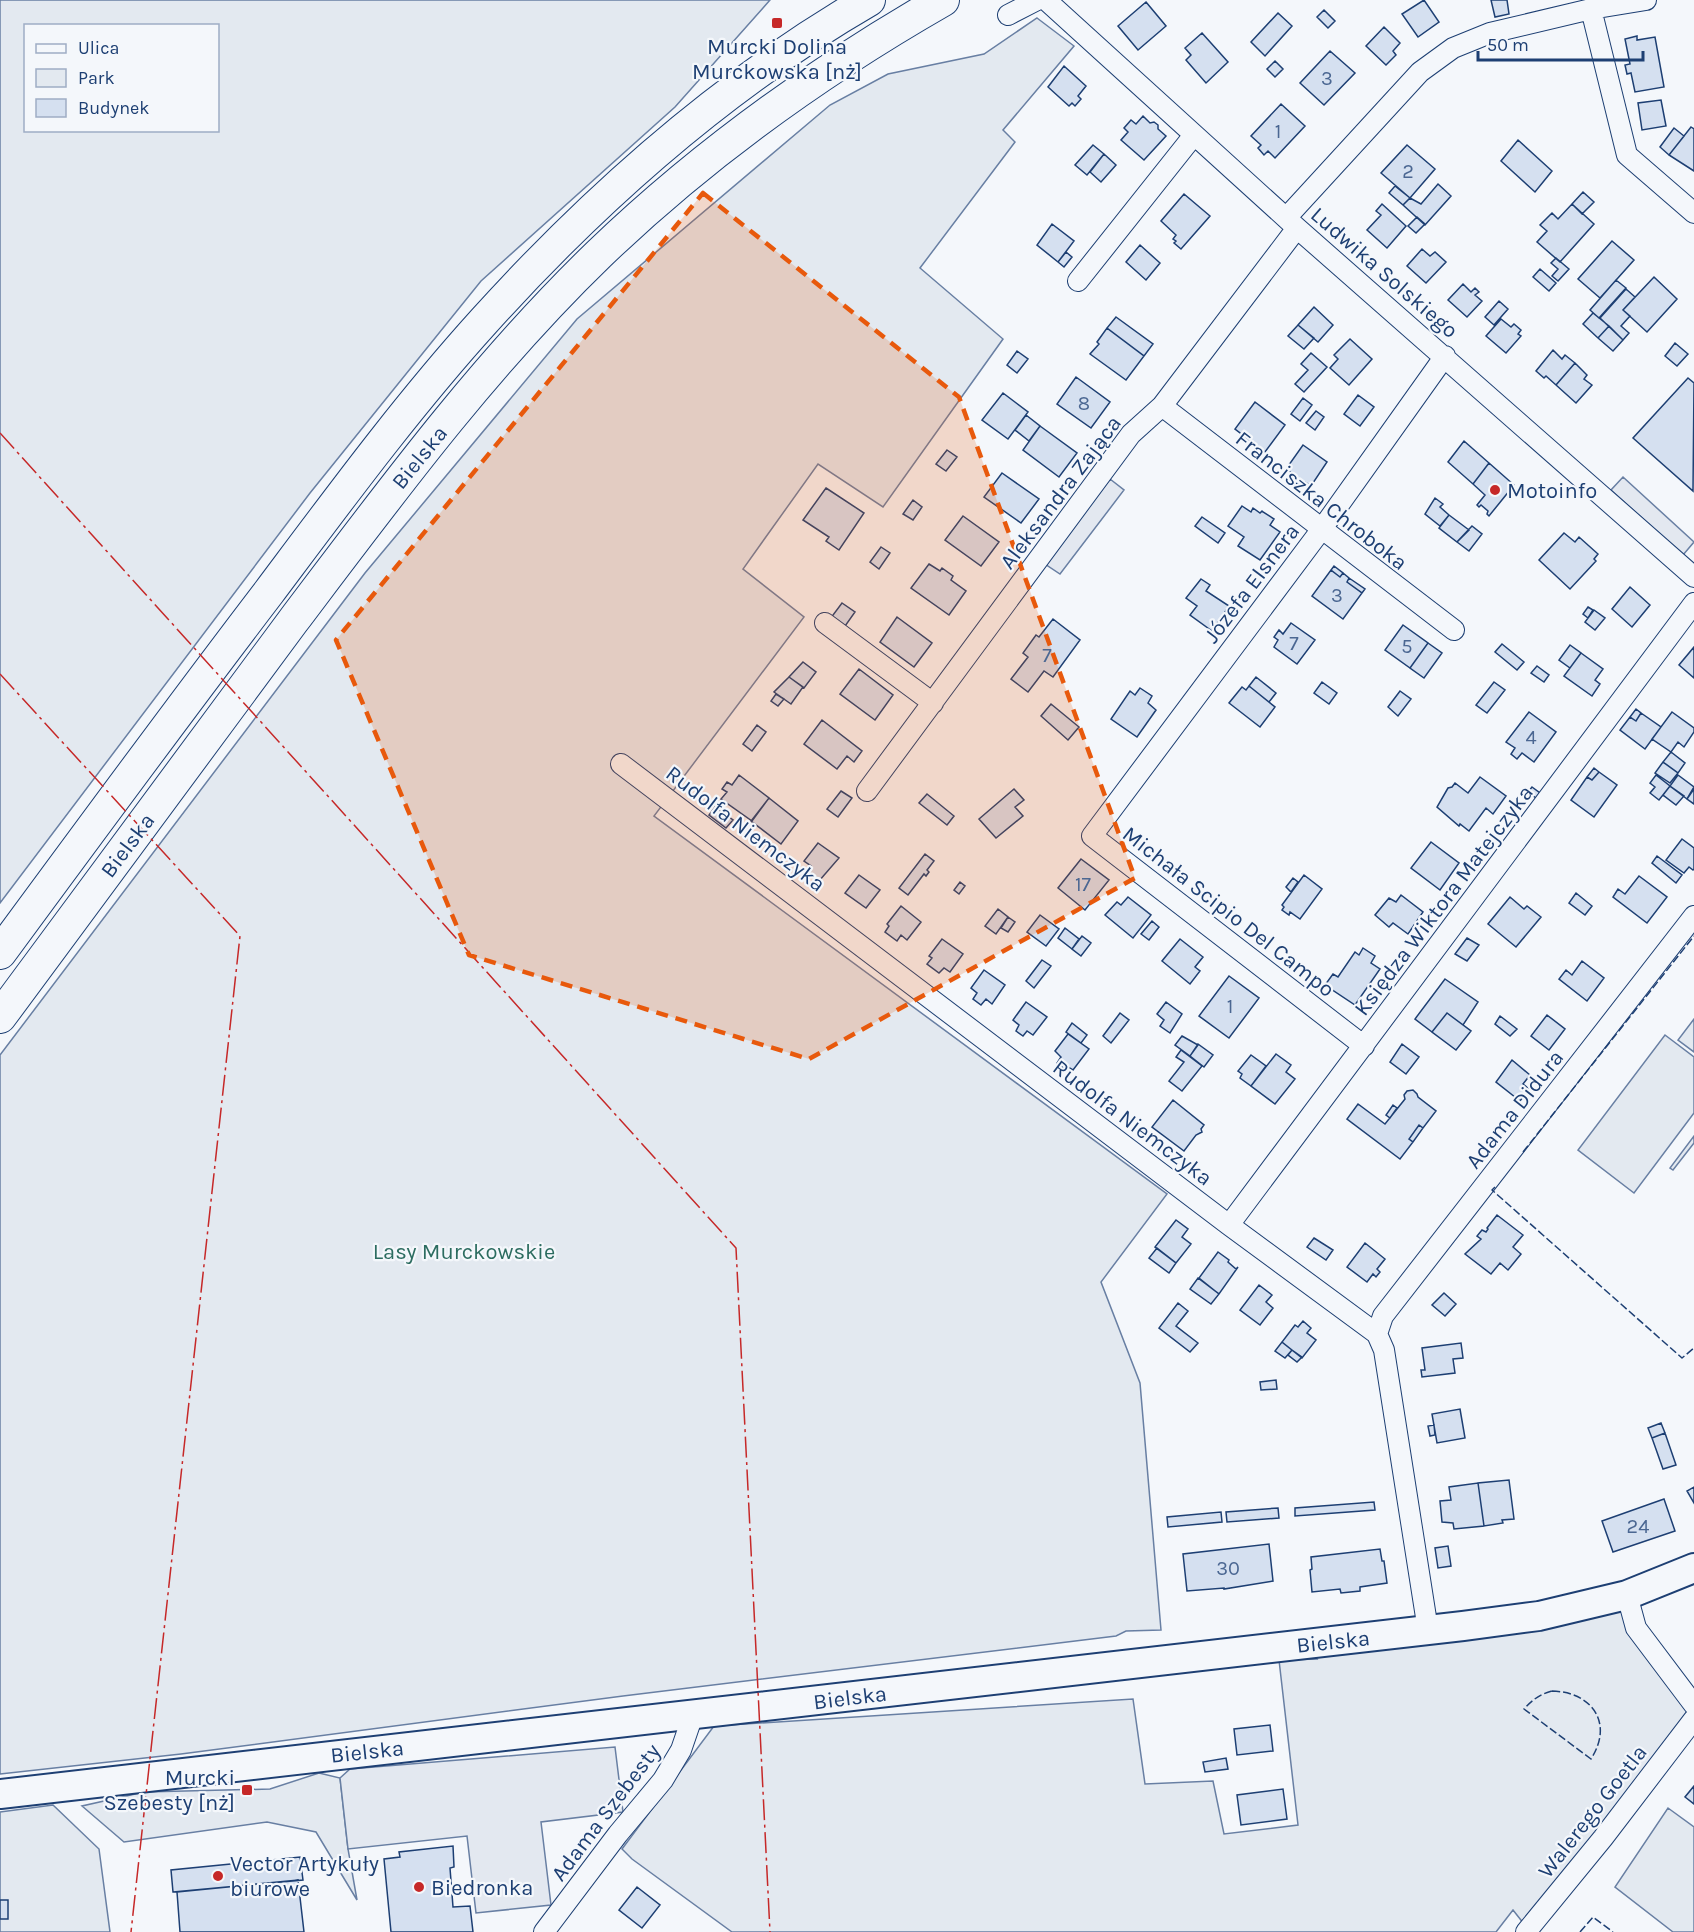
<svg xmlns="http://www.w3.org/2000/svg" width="1694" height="1932" font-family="Karla,sans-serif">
  <rect width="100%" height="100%" fill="#f4f7fb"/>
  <!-- green -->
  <path fill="#e3e9f0" stroke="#687fa3" stroke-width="1.5" fill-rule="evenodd" d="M0,0H770L675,107L481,281L310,493L0,903ZM26,26H218V130H26Z
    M1037,18L1074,46L1003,130L1015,142L920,268L1003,339L883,507L818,464L743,569L804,617L654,816L1167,1194L1101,1282L1140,1383L1161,1630L1126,1631L1116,1636L623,1696L181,1754L0,1774V1055L365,573L577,319L830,105L888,74L984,54Z
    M1694,1019V1052L1678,1040Z
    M1665,1035L1694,1057V1113L1634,1193L1578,1150Z
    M1694,1136V1143L1673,1170L1670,1168Z
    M1627,1595L1694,1705L1528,1929L1513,1910L1496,1932H732L632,1859L622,1849L714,1726L1133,1699L1145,1784L1213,1781L1224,1834L1298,1825L1279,1660L1317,1659L1306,1644Z
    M319,1773L340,1778L348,1849L357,1900L316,1832L267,1822L124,1842L82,1806L144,1792L270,1789Z
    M53,1805L99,1849L110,1932H0V1812Z
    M1668,1808L1694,1827V1932H1673L1615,1887Z"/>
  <!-- parking -->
  <path fill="#e3e8f0" stroke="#687fa3" stroke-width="1.5" d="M1623,477L1694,542L1683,555L1611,490Z
    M1110,479L1124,490L1060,574L1045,564Z
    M615,1747L623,1812L541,1822L551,1905L476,1913L467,1836L348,1849L340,1778L350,1769Z"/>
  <!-- building -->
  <path fill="#d5e0f0" stroke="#1d3f73" stroke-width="1.5" d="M1424,0L1439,22L1418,37L1402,14Z
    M1491,0H1507L1509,14L1495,17Z
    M1146,2L1166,26L1138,50L1118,26Z
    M1324,10L1335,21L1328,28L1317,17Z
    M1278,13L1292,26L1265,56L1251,42Z
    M1384,27L1400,43L1393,51L1396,55L1386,65L1366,46Z
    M1202,33L1228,62L1206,83L1186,60L1191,55L1185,48Z
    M1637,36V40L1655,37L1664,87L1635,92L1631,73L1627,74L1625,65L1630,64L1625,39Z
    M1330,51L1355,73L1324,105L1300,83Z
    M1275,61L1283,69L1275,77L1267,69Z
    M1064,66L1086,86L1078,96L1081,99L1075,106L1072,103L1069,106L1048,87Z
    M1661,100L1666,126L1642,130L1638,103Z
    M1281,104L1305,126L1275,158L1268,151L1264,155L1258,148L1261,145L1251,136Z
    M1143,116L1150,123L1154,122L1158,125V129L1166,136L1144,160L1121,140L1128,132L1124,128L1131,120L1136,124Z
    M1691,127L1694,129V171L1669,155Z
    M1674,128L1684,136L1669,155L1660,147Z
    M1518,140L1552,171L1535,192L1501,161Z
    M1093,145L1104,154L1087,175L1075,165Z
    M1407,145L1435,169L1410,198L1381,173Z
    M1104,154L1116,165L1101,182L1090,172Z
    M1438,184L1451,196L1425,225L1403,205L1410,198L1421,204Z
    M1395,186L1410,198L1403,205L1389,193Z
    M1583,192L1594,202L1582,214L1572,204Z
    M1184,194L1210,216L1181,249L1174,243L1176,241L1173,239L1176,235L1161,221Z
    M1382,204L1406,226L1387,248L1367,230L1381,215L1376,211Z
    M1572,204L1594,224L1560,262L1537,242L1547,231L1540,225L1552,213L1558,219Z
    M1417,217L1425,224L1416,233L1408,226Z
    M1052,224L1074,241L1058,262L1037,245Z
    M1612,241L1634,260L1600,298L1578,279Z
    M1140,245L1160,263L1146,280L1126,262Z
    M1422,249L1430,256L1435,252L1446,262L1426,283L1407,266Z
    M1066,252L1072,257L1064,267L1058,262Z
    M1556,258L1569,269L1558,281L1552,276L1558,269L1551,263Z
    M1540,269L1556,283L1549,291L1533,277Z
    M1654,277L1677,299L1647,332L1623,310Z
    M1616,280L1626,288L1599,318L1590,310Z
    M1463,284L1471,292L1475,288L1479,292L1475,295L1482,301L1467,317L1448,300Z
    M1626,289L1635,297L1623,310L1630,316L1621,326L1629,333L1623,340L1600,318Z
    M1499,301L1508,309L1494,325L1485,317Z
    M1314,307L1333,325L1318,342L1298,325Z
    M1593,313L1609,326L1598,338L1583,324Z
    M1116,317L1153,344L1144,356L1107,328Z
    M1501,319L1511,327L1514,324L1521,330L1518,334L1521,336L1506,353L1486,336Z
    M1298,325L1314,338L1304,349L1288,336Z
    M1609,326L1623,340L1613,351L1598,338Z
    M1107,328L1144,356L1126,380L1090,354L1099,344L1097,342Z
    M1350,339L1372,359L1349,385L1330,368L1338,359L1334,355Z
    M1675,343L1688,354L1677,366L1665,356Z
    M1553,350L1562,359L1565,355L1575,363L1556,385L1546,376L1544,378L1536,371Z
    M1017,351L1028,359L1017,373L1007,365Z
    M1311,353L1327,367L1304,392L1295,384L1308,370L1301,364Z
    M1575,363L1587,375L1584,379L1592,385L1576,403L1556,385Z
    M1076,377L1110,402L1091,428L1057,404Z
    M1688,378L1694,383L1693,491L1633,438Z
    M1003,393L1028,412L1008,439L982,420Z
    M1358,395L1374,407L1360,426L1344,414Z
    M1303,398L1312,405L1300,421L1291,414Z
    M1255,402L1285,425L1265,452L1235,429Z
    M1316,411L1324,417L1315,430L1306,423Z
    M1026,415L1040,426L1029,441L1015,430Z
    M1040,426L1077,453L1059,477L1023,450Z
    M1464,441L1489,463L1473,484L1448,462Z
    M1303,445L1327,462L1311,486L1305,482L1301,487L1293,481L1296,476L1286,469Z
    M947,450L957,457L946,471L936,464Z
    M1489,463L1514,485L1489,516L1487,514L1488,511L1481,505L1479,507L1477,505L1485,495L1473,484Z
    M1002,473L1039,499L1021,523L984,497Z
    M826,488L864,513L839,550L826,541L829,537L803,520Z
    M1435,498L1443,504L1440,507L1449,515L1440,526L1425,514Z
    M913,500L922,507L913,520L903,514Z
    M1242,506L1251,512L1253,508L1260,513L1262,511L1263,512L1274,519L1270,525L1280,532L1260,560L1238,546L1244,537L1228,526Z
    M1449,515L1469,530L1457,542L1439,528Z
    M963,516L999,542L981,566L945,540Z
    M1202,517L1225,533L1218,543L1195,526Z
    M1472,526L1482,534L1469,551L1457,542Z
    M1564,533L1575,542L1579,537L1598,554L1594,559L1596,561L1570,589L1539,560Z
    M881,547L890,553L879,569L870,562Z
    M929,564L940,571L942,568L953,576L951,580L966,591L949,615L911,588Z
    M1334,566L1343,573L1340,577L1331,570Z
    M1331,570L1340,577L1343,573L1349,578L1347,582L1362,593L1343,619L1312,596Z
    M1349,578L1365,589L1362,593L1347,582Z
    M1201,579L1210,585L1206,591L1229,606L1212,631L1190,615L1197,606L1186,598Z
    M1630,587L1650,605L1632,627L1612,609Z
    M842,603L855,612L843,629L830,619Z
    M1588,607L1593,610L1588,618L1583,614Z
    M1594,610L1605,618L1595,630L1585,622Z
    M897,617L932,643L914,667L880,642Z
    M1053,619L1080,640L1053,677L1044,671L1028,692L1011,679L1028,657L1023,653L1036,635L1039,637Z
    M1291,623L1315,640L1297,664L1274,647L1278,640L1274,637L1279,630L1283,634Z
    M1403,625L1428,643L1410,668L1385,650Z
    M1428,643L1442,653L1424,678L1410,668Z
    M1502,644L1524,662L1517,670L1495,652Z
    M1570,645L1581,653L1570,668L1559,660Z
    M1694,647V678L1679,665Z
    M1581,653L1603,669L1595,680L1600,684L1592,696L1564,676Z
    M803,662L816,672L804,688L789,677Z
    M1537,666L1549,675L1544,682L1531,673Z
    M859,669L893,695L875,720L840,694Z
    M789,677L803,687L791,704L774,692Z
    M1256,677L1276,693L1269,702L1249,686Z
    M1322,682L1337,693L1329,704L1314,693Z
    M1494,682L1505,690L1487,713L1476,705Z
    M1249,686L1275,707L1260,727L1229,703L1242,687L1246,690Z
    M1140,688L1152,696L1148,703L1156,710L1137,737L1111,719L1130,691L1135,695Z
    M1400,691L1411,699L1398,716L1388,707Z
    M776,694L784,699L778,706L771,701Z
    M1051,704L1079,727L1068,740L1041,716Z
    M1636,709L1641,713L1636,721L1630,717Z
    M1529,712L1556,732L1534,762L1522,753L1517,759L1511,754L1515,748L1506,742Z
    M1672,712L1694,728V732L1684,747L1678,742L1671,752L1652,739Z
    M1641,713L1661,727L1645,749L1620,730L1630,717L1636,721Z
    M822,720L862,751L854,762L847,756L837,769L804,744Z
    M757,725L766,732L752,751L743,744Z
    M1671,752L1685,763L1678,773L1663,762Z
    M1663,762L1678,773L1670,783L1655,773Z
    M1594,768L1599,772L1592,780L1587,777Z
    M1599,772L1617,785L1594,817L1571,800L1587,777L1592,780Z
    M739,775L769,798L752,821L721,799L727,792L722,789L727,782L732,785Z
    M1656,775L1670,786L1659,800L1650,793L1655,787L1650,783Z
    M1678,775L1694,787L1687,799L1670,786Z
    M1480,777L1506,796L1493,814L1486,808L1469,831L1460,824L1459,826L1437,807L1448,788L1452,787L1455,783L1468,793Z
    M1670,786L1684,796L1676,805L1663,795Z
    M1532,787L1540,793L1536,798L1528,792Z
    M1014,789L1024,800L1015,807L1023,816L996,838L979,819Z
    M1694,789V804L1687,799Z
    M841,791L852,798L838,817L827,809Z
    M927,794L954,816L947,825L919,803Z
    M769,798L798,821L781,844L751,821Z
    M715,807L733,820L726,828L709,815Z
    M1682,839L1694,848V869L1693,870L1689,867L1684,873L1666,860Z
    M1431,842L1459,863L1440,890L1411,868Z
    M818,843L839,858L819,881L806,872L811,866L804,861Z
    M925,854L934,861L927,870L929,872L926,876L924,874L908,895L899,888Z
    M1657,856L1682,875L1676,883L1652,863Z
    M1081,859L1109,880L1085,910L1058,888Z
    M859,875L880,890L866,908L845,893Z
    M1304,875L1322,889L1300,919L1290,912L1289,915L1282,910L1284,907L1282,905Z
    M1639,876L1667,897L1647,923L1613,897L1618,889L1625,894Z
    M1293,878L1298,882L1291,892L1286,887Z
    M960,882L965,886L959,894L954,890Z
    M1576,893L1592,906L1585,915L1569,903Z
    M1401,895L1423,912L1408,934L1393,923L1389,927L1375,915L1389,898L1396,902Z
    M1128,897L1151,915L1133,938L1105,915L1117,902L1121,905Z
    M1510,897L1524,909L1527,906L1541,917L1516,947L1488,924Z
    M901,906L921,922L907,940L901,935L897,941L885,932L889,926L887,924Z
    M998,909L1008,917L996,934L985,926Z
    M1040,915L1059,929L1046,946L1027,932Z
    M1008,917L1015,922L1008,932L1001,928Z
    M1152,921L1159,927L1149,940L1141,934Z
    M1065,928L1079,939L1072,949L1058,938Z
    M1082,936L1091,943L1081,956L1072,949Z
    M1467,938L1479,945L1467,961L1455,954Z
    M942,939L963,954L950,972L944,968L939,973L927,964L932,958L929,956Z
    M1180,939L1203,957L1195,967L1200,971L1190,984L1162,961Z
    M1363,948L1375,956L1371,963L1380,969L1355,1005L1325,985L1333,974L1338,977L1355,952L1359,955Z
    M1042,960L1051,966L1034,988L1026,981Z
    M1582,961L1604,978L1587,1001L1559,979L1566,970L1572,975Z
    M984,970L1005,985L992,1004L986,999L981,1005L973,999L977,993L971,988Z
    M1229,976L1259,998L1229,1038L1199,1016Z
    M1445,979L1478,1002L1463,1025L1447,1013L1432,1032L1415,1019Z
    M1026,1002L1047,1017L1033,1035L1027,1031L1023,1036L1016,1031L1019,1025L1013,1020Z
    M1166,1002L1182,1014L1170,1033L1160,1026L1164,1020L1157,1014Z
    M1120,1013L1129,1020L1111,1043L1103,1036Z
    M1447,1013L1471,1031L1456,1050L1432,1032Z
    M1547,1015L1565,1029L1549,1050L1531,1036Z
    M1500,1016L1517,1029L1510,1036L1495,1024Z
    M1072,1023L1087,1035L1081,1043L1066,1032Z
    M1068,1034L1089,1049L1073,1070L1068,1067L1066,1070L1057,1063L1061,1057L1055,1051Z
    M1182,1036L1198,1045L1190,1056L1175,1045Z
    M1198,1044L1213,1055L1204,1067L1190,1056Z
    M1402,1044L1419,1057L1406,1074L1390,1062Z
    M1181,1050L1202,1066L1182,1091L1169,1081L1184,1062L1176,1057Z
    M1276,1054L1291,1065L1286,1072L1295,1079L1275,1104L1251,1086Z
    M1251,1055L1266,1066L1251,1086L1240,1078L1242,1074L1238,1071Z
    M1512,1060L1530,1075L1523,1084L1529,1089L1520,1101L1496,1082Z
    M1413,1090L1417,1094L1418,1097L1436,1111L1423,1128L1419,1125L1409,1139L1413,1142L1400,1159L1347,1119L1358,1104L1385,1124L1405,1099L1404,1095L1407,1091Z
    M1173,1100L1204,1125L1201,1129L1202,1132L1196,1135L1184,1151L1152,1127Z
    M1393,1105L1397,1108L1390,1118L1386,1115Z
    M1419,1125L1423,1128L1413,1142L1409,1139Z
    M1497,1215L1523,1235L1513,1247L1521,1254L1508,1270L1500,1263L1491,1274L1465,1254L1481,1239L1477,1236L1482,1230L1486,1232L1488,1229L1487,1228Z
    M1176,1220L1188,1229L1182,1237L1191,1244L1176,1263L1155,1247Z
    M1314,1238L1333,1250L1326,1260L1307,1247Z
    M1365,1243L1385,1259L1377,1269L1380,1272L1376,1277L1373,1274L1367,1282L1347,1267Z
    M1157,1248L1176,1263L1169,1273L1149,1258Z
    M1218,1252L1229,1260L1228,1262L1236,1269L1238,1267L1219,1294L1199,1278Z
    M1198,1278L1219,1294L1211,1304L1190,1289Z
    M1259,1285L1272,1295L1266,1302L1273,1308L1260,1325L1240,1310Z
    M1444,1293L1456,1304L1445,1316L1432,1305Z
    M1178,1303L1188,1311L1176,1326L1198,1343L1190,1352L1159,1328Z
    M1303,1321L1311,1328L1307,1333L1316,1340L1302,1358L1282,1342L1295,1325L1298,1327Z
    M1282,1342L1292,1350L1285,1358L1275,1351Z
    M1461,1343L1463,1358L1453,1359L1455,1373L1422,1377L1421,1370H1425L1422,1348Z
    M1292,1350L1302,1357L1297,1362L1288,1355Z
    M1276,1380L1277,1389L1261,1390L1260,1382Z
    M1460,1409L1465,1438L1437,1443L1432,1414Z
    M1661,1423L1665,1433L1652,1438L1648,1428Z
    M1434,1425L1435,1435L1430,1436L1428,1426Z
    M1665,1433L1676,1465L1663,1469L1652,1438Z
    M1509,1480L1514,1519L1502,1520L1503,1523L1484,1526L1478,1483Z
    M1478,1483L1484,1526L1454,1529L1453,1523L1442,1522L1440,1501L1451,1500L1449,1487Z
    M1694,1487V1503L1687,1491Z
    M1664,1499L1675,1531L1613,1552L1602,1521Z
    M1374,1502L1375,1510L1295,1516V1508Z
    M1278,1508L1279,1518L1227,1522L1226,1512Z
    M1221,1512L1222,1522L1168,1527L1167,1517Z
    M1269,1544L1273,1581L1224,1589V1588L1187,1591L1183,1554Z
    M1448,1546L1451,1566L1438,1568L1435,1548Z
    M1380,1549L1382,1561H1384L1387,1583L1360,1587V1591L1341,1593L1340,1589L1312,1592L1310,1570L1312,1569L1311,1557Z
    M1270,1725L1273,1751L1237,1755L1234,1729Z
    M1226,1758L1228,1769L1205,1772L1203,1762Z
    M1694,1786V1804L1685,1797Z
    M1283,1789L1287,1819L1241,1825L1237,1795Z
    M453,1846L454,1867L450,1868L453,1907L470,1906L473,1932H391L384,1859L400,1857L399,1852Z
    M300,1857L303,1880L173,1892L171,1870Z
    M298,1880L304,1932H180L177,1892Z
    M637,1887L660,1905L642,1928L619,1910Z
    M0,1900H8V1919H0Z"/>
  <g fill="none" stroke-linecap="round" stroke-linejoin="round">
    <!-- street casing -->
    <g stroke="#1d3f73" stroke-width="22">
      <path id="street" d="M1046,0L1297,228L1694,577
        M1591,9L1627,155L1694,213
        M1008,15L1037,0
        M1286,218L1420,72L1453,48L1490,33L1591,9L1646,0
        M1078,281L1194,135
        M1162,406L1454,630
        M825,623L933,703
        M621,764L1229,1225L1377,1334L1384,1350L1428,1630
        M867,791L1131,434L1162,406L1297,228
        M1364,1046L1092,836L1321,530L1445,356
        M1229,1225L1694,603
        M1377,1334L1383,1316L1694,916
        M1627,1595L1636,1628L1694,1705
        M544,1932L618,1834L663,1780L681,1750L693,1715
        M1526,1932L1603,1838L1694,1719"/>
    </g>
    <!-- secondary casing -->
    <g stroke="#1d3f73" stroke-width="32">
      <path id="secondary" d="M0,1794L1463,1626L1539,1616L1627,1595L1694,1568"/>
    </g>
    <!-- primary casing -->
    <g stroke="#1d3f73" stroke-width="34">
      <path id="primary" d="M0,953C89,832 178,711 269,592C338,500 407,406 484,321C596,197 724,84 869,0
        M0,1017C97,885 195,753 293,621C389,494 484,365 599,254C702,155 819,71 943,0"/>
    </g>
    <!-- street -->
    <use href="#street" stroke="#f4f7fb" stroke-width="20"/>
    <!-- secondary -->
    <use href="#secondary" stroke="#f4f7fb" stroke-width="28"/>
    <!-- primary -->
    <use href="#primary" stroke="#f4f7fb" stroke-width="32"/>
    <!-- fence -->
    <path stroke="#1d3f73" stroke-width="1.5" stroke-dasharray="8 3" stroke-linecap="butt" d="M1523,1152L1694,936
      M1495,1187L1492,1190L1682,1358L1694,1348
      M1552,1691C1592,1692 1614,1723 1591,1759L1524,1709C1532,1700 1540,1694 1552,1691Z
      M1580,1932L1593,1917L1613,1932"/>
    <!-- power -->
    <path stroke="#c62828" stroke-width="1.5" stroke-dasharray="21 4.5 3 4.5" stroke-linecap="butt" d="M0,433L736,1248L770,1932
      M0,674L240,936L131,1932"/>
  </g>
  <!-- marked area -->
  <path fill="#e8590c" fill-opacity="0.2" stroke="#e8590c" stroke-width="4.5" stroke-dasharray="12 8" stroke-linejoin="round" d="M703,193L959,397L1135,878L809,1059L469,955L336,640Z"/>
  <!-- markers -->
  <g fill="#c62828" stroke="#f4f7fb" stroke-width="2">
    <rect x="771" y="17" width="12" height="12" rx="3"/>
    <circle cx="1495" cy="490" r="6"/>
    <rect x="241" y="1784" width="12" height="12" rx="3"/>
    <circle cx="218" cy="1876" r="6"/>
    <circle cx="419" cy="1887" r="6"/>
  </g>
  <g text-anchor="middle" stroke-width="4.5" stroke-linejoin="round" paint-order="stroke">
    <!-- number labels -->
    <g font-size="20" fill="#4b6792">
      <text x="1327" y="85">3</text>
      <text x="1278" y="138">1</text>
      <text x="1408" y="178">2</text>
      <text x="1084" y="410">8</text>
      <text x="1337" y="602">3</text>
      <text x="1294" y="650">7</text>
      <text x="1407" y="653">5</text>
      <text x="1047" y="662">7</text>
      <text x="1531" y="744">4</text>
      <text x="1083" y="891">17</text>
      <text x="1230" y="1013">1</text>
      <text x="1638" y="1533">24</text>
      <text x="1228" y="1575">30</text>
    </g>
    <!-- poi labels -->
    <g font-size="22" fill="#1d3f73" stroke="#f4f7fb" text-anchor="start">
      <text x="777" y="54" text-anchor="middle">Murcki Dolina<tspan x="777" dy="25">Murckowska [nż]</tspan></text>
      <text x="1507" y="498">Motoinfo</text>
      <text x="235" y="1785" text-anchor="end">Murcki<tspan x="235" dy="25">Szebesty [nż]</tspan></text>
      <text x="230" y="1871">Vector Artykuły<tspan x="230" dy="25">biurowe</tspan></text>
      <text x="431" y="1895">Biedronka</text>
    </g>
    <!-- street labels -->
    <g font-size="22" fill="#1d3f73" stroke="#f4f7fb">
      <text transform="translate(1385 272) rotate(41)" y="8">Ludwika Solskiego</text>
      <text transform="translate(419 457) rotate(-51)" y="8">Bielska</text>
      <text transform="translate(1060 492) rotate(-53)" y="8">Aleksandra Zająca</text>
      <text transform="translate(1322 500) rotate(38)" y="8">Franciszka Chroboka</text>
      <text transform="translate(1251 583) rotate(-53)" y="8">Józefa Elsnera</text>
      <text transform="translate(746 828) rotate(37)" y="8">Rudolfa Niemczyka</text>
      <text transform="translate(127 845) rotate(-53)" y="8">Bielska</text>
      <text transform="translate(1443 900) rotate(-53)" y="8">Księdza Wiktora Matejczyka</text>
      <text transform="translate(1229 911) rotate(38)" y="8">Michała Scipio Del Campo</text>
      <text transform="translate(1514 1109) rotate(-52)" y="8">Adama Didura</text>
      <text transform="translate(1133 1122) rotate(37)" y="8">Rudolfa Niemczyka</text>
      <text transform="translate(1333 1641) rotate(-6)" y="8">Bielska</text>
      <text transform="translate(850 1697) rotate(-7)" y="8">Bielska</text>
      <text transform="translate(367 1751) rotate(-6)" y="8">Bielska</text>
      <text transform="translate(1592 1811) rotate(-52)" y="8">Walerego Goetla</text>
      <text transform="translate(605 1812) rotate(-53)" y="8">Adama Szebesty</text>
    </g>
    <!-- park labels -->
    <g font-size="22" fill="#2c6c60" stroke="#f4f7fb">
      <text x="464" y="1259">Lasy Murckowskie</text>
    </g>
  </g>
  <!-- legend -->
  <rect x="24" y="24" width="195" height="108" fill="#f4f7fb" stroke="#9eadc5" stroke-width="1.5"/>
  <rect x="36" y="44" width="30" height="9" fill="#f4f7fb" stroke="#9eadc5" stroke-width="1.5"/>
  <text x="78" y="54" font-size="18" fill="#1d3f73">Ulica</text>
  <rect x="36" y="69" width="30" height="18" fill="#e3e9f0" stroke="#9eadc5" stroke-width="1.5"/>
  <text x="78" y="84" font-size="18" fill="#1d3f73">Park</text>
  <rect x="36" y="99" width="30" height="18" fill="#d5e0f0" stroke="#9eadc5" stroke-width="1.5"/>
  <text x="78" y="114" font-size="18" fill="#1d3f73">Budynek</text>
  <!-- scale -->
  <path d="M1478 51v9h165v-9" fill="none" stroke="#1d3f73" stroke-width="3"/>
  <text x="1487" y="51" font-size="18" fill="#1d3f73" stroke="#f4f7fb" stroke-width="4.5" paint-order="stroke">50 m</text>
</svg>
